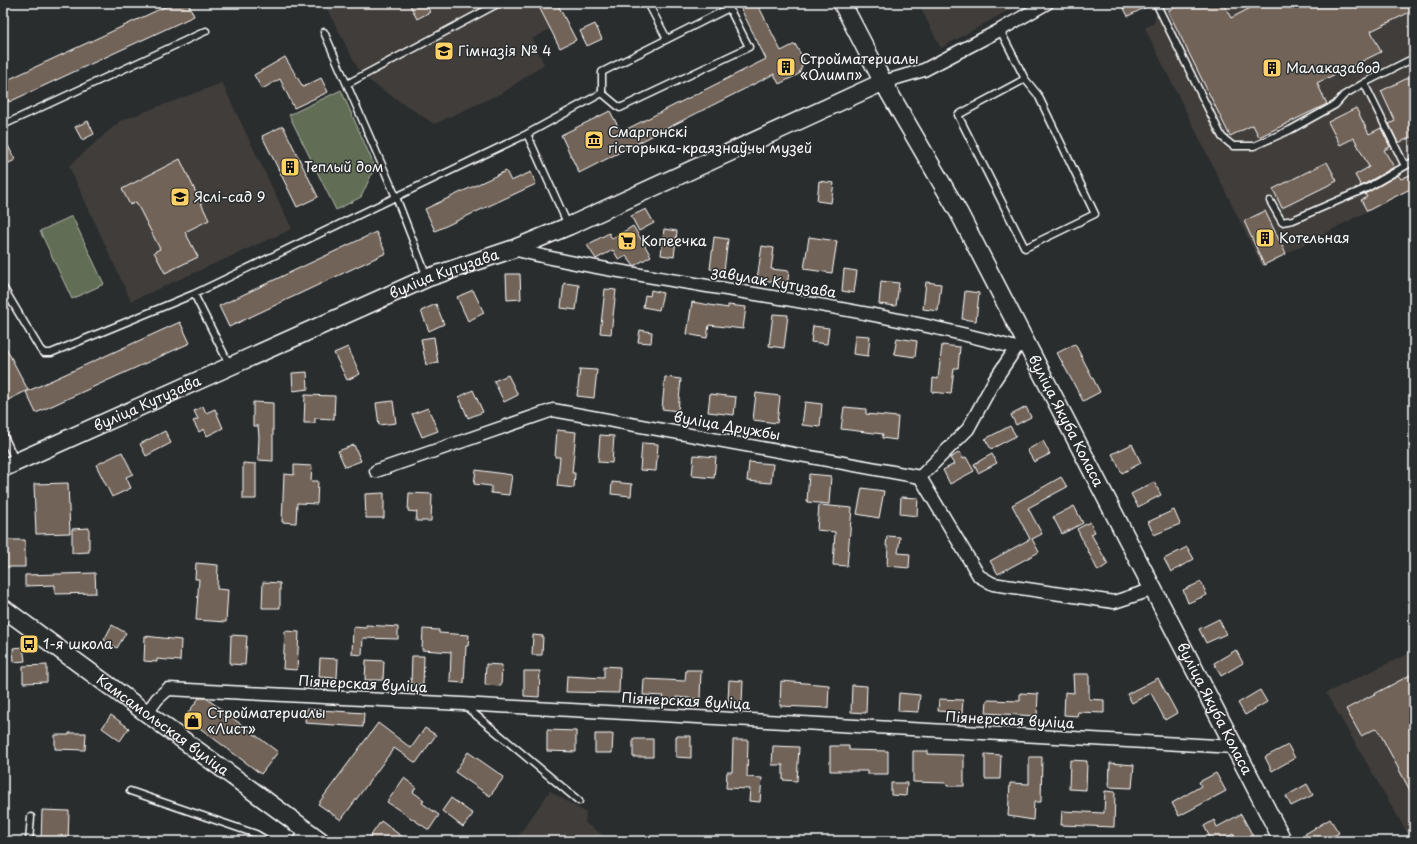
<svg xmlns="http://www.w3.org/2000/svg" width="1417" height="844" font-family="'Playpen Sans',sans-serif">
  <rect width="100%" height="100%" fill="#2a2d2e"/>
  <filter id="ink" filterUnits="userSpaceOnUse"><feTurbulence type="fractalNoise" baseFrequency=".025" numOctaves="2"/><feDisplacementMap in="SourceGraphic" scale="8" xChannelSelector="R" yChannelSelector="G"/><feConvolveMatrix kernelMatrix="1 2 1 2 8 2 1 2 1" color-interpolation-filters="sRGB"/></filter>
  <g filter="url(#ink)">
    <!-- built -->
    <path fill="#403e3b" d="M324,3H537L550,29L532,39L544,64L504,92L434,124L362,76Z
      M918,3H1021L941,48Z
      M1159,3H1414V187L1262,266L1145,28L1154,23Z
      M222,83L292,229L131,301L69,166L120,121Z
      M1414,651V841H1412L1326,693Z
      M550,791L586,813L585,823L611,841H515Z"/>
    <!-- green -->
    <path fill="#626d54" stroke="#b0b6aa" d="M341,90L375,167L361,197L336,210L289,115Z
      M72,216L104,284L72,299L40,231Z"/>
    <!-- building -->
    <path fill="#726458" stroke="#fff" d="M173,3H188L194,16L9,102L3,89V82Z
      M409,3H425L430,12L417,19Z
      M537,3H557L576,40L560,48Z
      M738,3H757L781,51L795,44L804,60L799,74L779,84L774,74L579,173L561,135L610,111L621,132L766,59Z
      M1121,3H1152V4L1128,16Z
      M1184,3H1223L1231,18L1260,3H1414V10L1371,31L1381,52L1317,83L1327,104L1259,137L1253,125L1230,136L1168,11Z
      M595,24L602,39L587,46L580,31Z
      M285,57L303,87L321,78L328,92L294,108L280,79L262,89L254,75Z
      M1414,75V136L1398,143L1389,124L1395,121L1381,91Z
      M1356,108L1369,134L1381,128L1390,147L1384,150L1394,167L1361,186L1355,175L1369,167L1354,138L1340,145L1328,122Z
      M88,121L94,134L82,140L75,127Z
      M283,126L318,197L297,207L262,136Z
      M3,135L15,160L3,166Z
      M180,159L209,220L185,232L198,257L165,273L154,252L160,249L136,202L130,205L122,189Z
      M1327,162L1337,181L1282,208L1273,189Z
      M506,171L511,181L531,172L536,184L435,231L425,209Z
      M1414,173V187L1367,211L1361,200L1367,197L1365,194L1398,175L1401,179Z
      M819,181L834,183L831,203L817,201Z
      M646,209L654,223L639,231L631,216Z
      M1265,211L1286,254L1264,265L1244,221Z
      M633,226L651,256L634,266L626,256L619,260L613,250L596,259L587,245L609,233L612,239Z
      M664,229L677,231L674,257L661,255Z
      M376,232L386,253L229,327L219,306Z
      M714,237L728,239L724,271L710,269Z
      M809,237L837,241L832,273L804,269Z
      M762,246L774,248L771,269L789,271L787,287L774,285L775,282L757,279Z
      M844,269L857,271L854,293L842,291Z
      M506,274H520L521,299L507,300Z
      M881,281L899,283L896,306L879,304Z
      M926,282L941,284L938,311L923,309Z
      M564,283L579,285L576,310L561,308Z
      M605,289L616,290L611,334L600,333Z
      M473,290L484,313L468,321L457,297Z
      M651,290L663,293L659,310L643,307L645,295L650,296Z
      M965,291L979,293L976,321L962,319Z
      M692,302L728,308V305L746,307L743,329L709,325L707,338L687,334Z
      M436,304L444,324L429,331L421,311Z
      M773,314L788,315L784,348L769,346Z
      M180,322L190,343L36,413L26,392Z
      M813,326L829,328L827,344L811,342Z
      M640,330L652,332L651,343L638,342Z
      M855,335L870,336L868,356L853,354Z
      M434,337L438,363L426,365L421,339Z
      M897,338L917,341L915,357L894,354Z
      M3,342L28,390L8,400L3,390Z
      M1075,344L1100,392L1083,401L1057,353Z
      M942,345L960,347L958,368H954L951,394L932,392L933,378L938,379Z
      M348,347L360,374L347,380L334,353Z
      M580,369L597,370L594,398L577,396Z
      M307,372L308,389L293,391L292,373Z
      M508,375L518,395L504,402L494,381Z
      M665,377L681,379L678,411L662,409Z
      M473,390L483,412L468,418L459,397Z
      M756,393L780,396L777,423L753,420Z
      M710,394L736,397L734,415L708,412Z
      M305,395L335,396L334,419L315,418V423H304Z
      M393,401L396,423L379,425L376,403Z
      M253,402L273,403V461L258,460L259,437L258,426H253Z
      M805,402L822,404L820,427L802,425Z
      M203,406L206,413L215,409L223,428L207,436L204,429L199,432L193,421L198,419L194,411Z
      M844,407L866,409V414L898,417L896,440L882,438L883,434L841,429Z
      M1026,407L1031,417L1016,425L1011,415Z
      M428,408L438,431L422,437L412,414Z
      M1010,426L1016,436L991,449L985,439Z
      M557,430L576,432L572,473H575L574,488L557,486L560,457H555Z
      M165,431L171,443L146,456L140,444Z
      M600,435L614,436L612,463L598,462Z
      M1043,441L1050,454L1034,462L1027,450Z
      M642,443L658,444L656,471L640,470Z
      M1132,444L1141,463L1122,473L1112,454Z
      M354,445L361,461L345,467L338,451Z
      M122,452L133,474L126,477L131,488L112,497L96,465Z
      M960,452L963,459L966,457L974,471L950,484L943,470L954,464L950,458Z
      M992,454L997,463L978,473L974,464Z
      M694,455L716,457L714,478L692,476Z
      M749,462L773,464L771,483L747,481Z
      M243,463L256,464V499H243Z
      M294,465L312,466L311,481H318L317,504L297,503L296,523L282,522L284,474L294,475Z
      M476,470L512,475L509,495L491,493V486L474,484Z
      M809,474L831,476L829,504L807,502Z
      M1061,477L1067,487L1028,508L1042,534L1032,539L1039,552L998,574L990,561L1030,539L1012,505Z
      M612,482L632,484L631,496L611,494Z
      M1154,482L1161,495L1138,507L1131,494Z
      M68,483L70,533L36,534L34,484Z
      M862,488L884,491L879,518L857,514Z
      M384,493V518H366L365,494Z
      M409,493L432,494L431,521H416L417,512L408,511Z
      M901,497L918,498L917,516L900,514Z
      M819,505L852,508L847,566L833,565L835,532L817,530Z
      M1074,506L1083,523L1062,534L1053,517Z
      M1174,510L1180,524L1154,535L1148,522Z
      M1090,522L1095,532L1091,534L1108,564L1098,571L1077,529Z
      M89,528V552L72,553V529Z
      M887,536L900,537L898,553L910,554L909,568L887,566L888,547L886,546Z
      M3,540H25V567H3Z
      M1187,547L1194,559L1171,572L1164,559Z
      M196,563L218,565L217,589L228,590L226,622L196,620L199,579H195Z
      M95,573L96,593L55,594V585L25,586V575Z
      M263,582L280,583V608H262Z
      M1201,582L1207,595L1188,603L1183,590Z
      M1219,619L1226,634L1206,643L1199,629Z
      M112,625L126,633L117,648L104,640Z
      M366,625L398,627V639L363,638L362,655L352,654L353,627L366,628Z
      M423,629L439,630V633L469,635L468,646H466L464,683L450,682L451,652L422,650Z
      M285,631L299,632L297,670L283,669Z
      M231,635L247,636L245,665L230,664Z
      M533,635L543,636L542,655H532Z
      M145,636L181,640L180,661L157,659V662L144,661Z
      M23,647L25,661L14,662L13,648Z
      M1236,650L1243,663L1221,676L1214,663Z
      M412,656H424L423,685L411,684Z
      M320,658L338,659L337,678L319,677Z
      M366,660L384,661L383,680H365Z
      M486,664L502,665L501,686L485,685Z
      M47,665V682L23,683V666Z
      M604,666L620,667L619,693L566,692L567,676L604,678Z
      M686,670H701L700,699L676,697V700L663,699L664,696L643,695L644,679L685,681Z
      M524,671H540L539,697L524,696Z
      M1414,673V798L1377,728L1361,736L1346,709Z
      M1073,674H1089V699L1104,700V713L1078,712L1077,716L1064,715L1065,692L1074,693Z
      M1158,678L1177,713L1165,720L1151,693L1132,703L1127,694Z
      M729,680L743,681L742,702L728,701Z
      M781,681L829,685L828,708L780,706Z
      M852,685L867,686L866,713L851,712Z
      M1260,690L1267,702L1245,715L1238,703Z
      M899,693L920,695L918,712L898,711Z
      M1020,693L1038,694L1037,716L986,713L987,700L1020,701Z
      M199,698H206L278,752L261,774L185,717Z
      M939,699L963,700L962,713L938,711Z
      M306,709L364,713L363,727L305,723Z
      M111,715L129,728L120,741L102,728Z
      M378,723L411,748L425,728L436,735L416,763L394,748L341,820L318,804Z
      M547,730L576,731V752L547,751Z
      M69,733H86L85,750L55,749V735H69Z
      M595,734H613L612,753H595Z
      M676,736H691V758L676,757Z
      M633,739H653V757H633Z
      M733,740H748L747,777L762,778L760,802L749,801L750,789L726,788L727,772H732Z
      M1288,745L1295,758L1272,771L1265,757Z
      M773,746L799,747L797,781L783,780V765H772Z
      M830,746H849V750L888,751V774H867V771H830Z
      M913,751H928V754L964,755V786H947V783L913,782Z
      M468,752L504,777L490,796L455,772Z
      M985,754L1001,755L1000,779H985Z
      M1029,757H1042L1041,802H1034L1033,820L1008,816L1010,783L1029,784Z
      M1070,760L1087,761L1086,790L1069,789Z
      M1110,763L1134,765L1132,788L1109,787Z
      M1216,773L1226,791L1179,816L1172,803L1201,786L1199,782Z
      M404,778L416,787L413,792L424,800L422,803L439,815L429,830L387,802Z
      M891,783H907L906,796L891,795Z
      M1307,784L1313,795L1291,806L1286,796Z
      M1105,791L1115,792L1114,827L1061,825L1062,811L1104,813Z
      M451,798L473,814L463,827L442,811Z
      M42,810L69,811L68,841H41Z
      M1241,814L1253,836L1244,841H1237L1233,834L1220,841H1212L1204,826L1214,820L1217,827Z
      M1330,819L1339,833L1325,841H1310L1305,834Z
      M381,821L408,841H367Z"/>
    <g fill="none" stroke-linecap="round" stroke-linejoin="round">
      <!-- lane casing -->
      <g stroke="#fff" stroke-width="9">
        <path id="lane" d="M648,3L667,39
          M1156,3L1222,137L1233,146H1254L1290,130L1335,105L1344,95L1364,83L1414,58
          M1000,30L1025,79L958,115L1025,248L1095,214L1038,95L1025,79
          M324,32L396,197L427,277
          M1364,83L1405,166
          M347,84L499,3
          M602,93L620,108L749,47L729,8
          M3,125L206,31
          M527,134L602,93V72L729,8L727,3
          M1270,201L1282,222L1293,220L1367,188L1414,161
          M3,287L40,349L44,353H51L194,294L527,134L568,225
          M194,294L230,366
          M3,434L16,462
          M465,706L579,801
          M130,791L256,834L268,841
          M29,841L31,817
          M296,841L304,830"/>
      </g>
      <!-- street casing -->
      <g stroke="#fff" stroke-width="15">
        <path id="street" d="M883,82L924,70L1000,30L1047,3
          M513,249C567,263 623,272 677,281C791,300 905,317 1016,348L1022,345
          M376,471L553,410L920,477L968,429L994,381L1016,348
          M920,477L979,576L993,584L1114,602L1154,589
          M147,713L157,699L168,689L462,704L1234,747"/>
      </g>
      <!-- secondary casing -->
      <g stroke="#fff" stroke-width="20">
        <g id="secondary">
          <path id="s1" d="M842,3L883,82L959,213L1283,841"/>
          <path id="s2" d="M3,468L427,278L513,249L569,226L883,82"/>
          <path id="s3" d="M3,608L321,841"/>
        </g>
      </g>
      <!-- lane -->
      <use href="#lane" stroke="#2a2d2e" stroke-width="6"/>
      <!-- street -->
      <use href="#street" stroke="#2a2d2e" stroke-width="12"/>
      <!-- secondary -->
      <use href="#secondary" stroke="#2a2d2e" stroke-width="17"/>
    </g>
  </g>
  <!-- icons -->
  <defs>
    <g id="school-square" transform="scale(1)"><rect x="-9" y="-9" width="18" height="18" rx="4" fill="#ffd166" stroke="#2a2d2e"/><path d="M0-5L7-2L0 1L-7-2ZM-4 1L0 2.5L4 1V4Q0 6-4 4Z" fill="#111"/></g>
    <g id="building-square" transform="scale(1)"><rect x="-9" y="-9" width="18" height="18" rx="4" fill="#ffd166" stroke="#2a2d2e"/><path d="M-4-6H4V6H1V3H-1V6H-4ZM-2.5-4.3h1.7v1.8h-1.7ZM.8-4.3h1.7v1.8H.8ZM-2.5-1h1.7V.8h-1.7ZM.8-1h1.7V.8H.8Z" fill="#111"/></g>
    <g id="museum-square" transform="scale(1)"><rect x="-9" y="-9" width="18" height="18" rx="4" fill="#ffd166" stroke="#2a2d2e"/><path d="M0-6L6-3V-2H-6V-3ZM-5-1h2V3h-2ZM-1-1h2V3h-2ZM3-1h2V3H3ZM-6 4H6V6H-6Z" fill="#111"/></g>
    <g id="supermarket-square" transform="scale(1)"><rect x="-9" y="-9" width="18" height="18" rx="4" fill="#ffd166" stroke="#2a2d2e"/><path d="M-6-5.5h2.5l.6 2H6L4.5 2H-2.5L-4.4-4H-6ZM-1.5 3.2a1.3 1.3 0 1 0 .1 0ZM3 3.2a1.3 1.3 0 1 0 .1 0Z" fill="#111"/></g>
    <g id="bus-square" transform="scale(1)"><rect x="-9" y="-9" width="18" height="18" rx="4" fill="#ffd166" stroke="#2a2d2e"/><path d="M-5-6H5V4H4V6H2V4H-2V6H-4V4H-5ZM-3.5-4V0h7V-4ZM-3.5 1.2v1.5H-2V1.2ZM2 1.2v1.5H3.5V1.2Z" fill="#111"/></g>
    <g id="shop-square" transform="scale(1)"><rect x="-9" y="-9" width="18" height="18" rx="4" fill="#ffd166" stroke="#2a2d2e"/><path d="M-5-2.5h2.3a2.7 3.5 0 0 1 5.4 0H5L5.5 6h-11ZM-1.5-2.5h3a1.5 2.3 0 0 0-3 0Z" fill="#111"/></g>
  </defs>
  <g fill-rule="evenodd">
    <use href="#school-square" x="444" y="51"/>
    <use href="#building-square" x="786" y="67"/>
    <use href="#building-square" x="1272" y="68"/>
    <use href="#museum-square" x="594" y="140"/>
    <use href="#building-square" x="290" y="167"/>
    <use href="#school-square" x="180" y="197"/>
    <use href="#building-square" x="1265" y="238"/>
    <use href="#supermarket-square" x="627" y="241"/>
    <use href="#bus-square" x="29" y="644"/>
    <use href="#shop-square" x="193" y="721"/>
  </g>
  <g text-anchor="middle" stroke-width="3" stroke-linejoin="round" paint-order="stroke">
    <!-- poi labels -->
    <g font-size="14" fill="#fff" stroke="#2a2d2e" text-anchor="start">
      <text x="458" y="56">Гімназія № 4</text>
      <text x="800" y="64">Стройматериалы<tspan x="800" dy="16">«Олимп»</tspan></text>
      <text x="1286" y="73">Малаказавод</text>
      <text x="608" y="137">Смаргонскі<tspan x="608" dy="16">гісторыка-краязнаўчы музей</tspan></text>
      <text x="304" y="172">Теплый дом</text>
      <text x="194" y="202">Яслі-сад 9</text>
      <text x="1279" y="243">Котельная</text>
      <text x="641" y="246">Копеечка</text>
      <text x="43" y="649">1-я школа</text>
      <text x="207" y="718">Стройматериалы<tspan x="207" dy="16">«Лист»</tspan></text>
    </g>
    <!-- street labels -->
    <g font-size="14" fill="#fff" stroke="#2a2d2e">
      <text dy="5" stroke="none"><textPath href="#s2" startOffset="482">вуліца Кутузава</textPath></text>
      <text transform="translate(774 282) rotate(10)" y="5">завулак Кутузава</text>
      <text dy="5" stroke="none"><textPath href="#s2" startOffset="158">вуліца Кутузава</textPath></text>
      <text dy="5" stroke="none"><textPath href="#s1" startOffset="474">вуліца Якуба Коласа</textPath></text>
      <text transform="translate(727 426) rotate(10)" y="5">вуліца Дружбы</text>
      <text transform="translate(363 684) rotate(3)" y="5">Піянерская вуліца</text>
      <text transform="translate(686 701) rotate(3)" y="5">Піянерская вуліца</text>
      <text dy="5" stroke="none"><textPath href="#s1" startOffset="798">вуліца Якуба Коласа</textPath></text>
      <text transform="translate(1010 720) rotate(3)" y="5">Піянерская вуліца</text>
      <text dy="5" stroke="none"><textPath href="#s3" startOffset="198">Камсамольская вуліца</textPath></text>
    </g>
  </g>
  <!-- margin -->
  <rect width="1417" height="844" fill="none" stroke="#2a2d2e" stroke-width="16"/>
  <rect x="8" y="8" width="1401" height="828" fill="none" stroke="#fff" stroke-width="1.5" filter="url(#ink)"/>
</svg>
